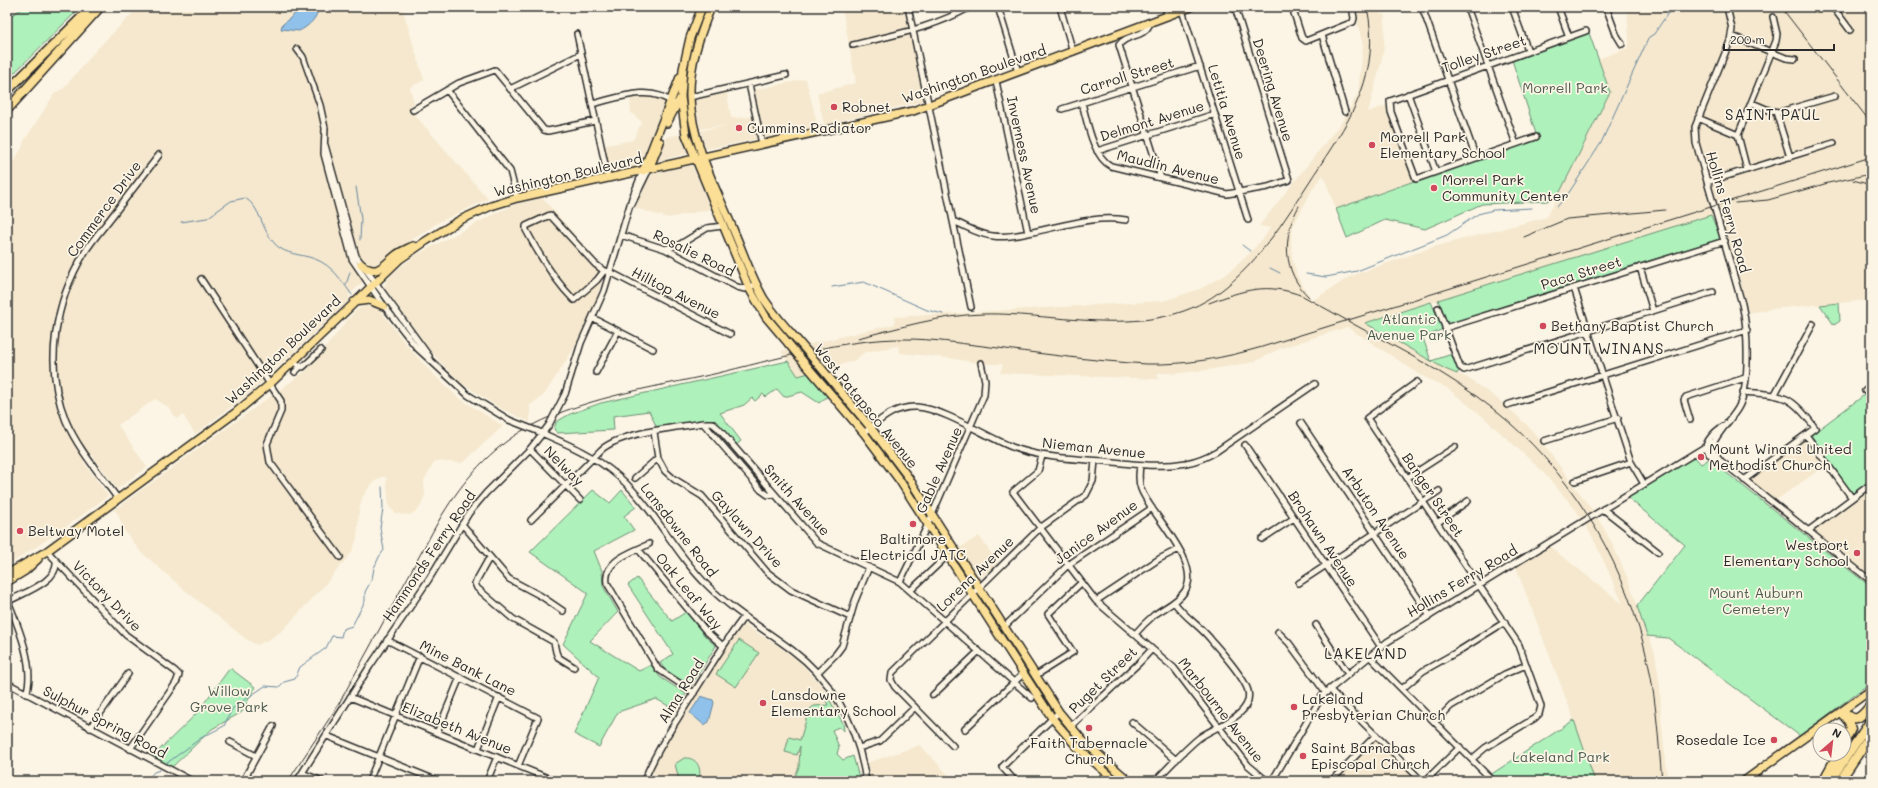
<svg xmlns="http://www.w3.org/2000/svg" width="1878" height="788" font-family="Mali,sans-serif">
  <rect width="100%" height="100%" fill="#fcf5e5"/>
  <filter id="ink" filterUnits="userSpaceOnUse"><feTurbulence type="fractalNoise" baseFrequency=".025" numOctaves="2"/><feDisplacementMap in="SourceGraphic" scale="8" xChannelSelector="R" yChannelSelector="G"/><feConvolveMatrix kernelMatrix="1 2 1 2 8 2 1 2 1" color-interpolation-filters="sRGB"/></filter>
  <g filter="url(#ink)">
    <!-- built -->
    <path fill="#f5e8ce" d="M139,7H402L424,80L410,87L414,103L408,107L488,199L439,222L394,252L349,295V300L251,392L195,434L183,415L177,419L168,407L155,399L118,425L147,467L117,489L92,455L83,461L108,496L63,529L7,566V172L22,148L24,141L55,93L64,88L96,50Z
      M842,7H908L927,100L824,125L817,93L856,83Z
      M1354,7H1388L1380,10L1381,15L1385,13L1384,47L1381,63L1368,112L1387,105L1413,181L1336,209L1323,175L1312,190L1293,226L1291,239L1292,258L1297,276L1312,301L1351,276L1433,247L1547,217L1610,93L1598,59L1628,48L1629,42L1627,7H1871V300L1770,309L1749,313L1719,214L1366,323L1445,369L1466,377L1502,402L1529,427L1541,441L1596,515L1612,543L1627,577L1655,653L1660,685L1661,718L1668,781H1595L1574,720L1515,565L1548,545L1623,604L1593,538L1576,510L1541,470L1482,416L1447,388L1424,377L1347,327L1279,349L1254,362L1207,370L1171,374L1172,373H1157L1159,379L1000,373L1003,364H983L949,358L900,353L898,346L865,352L855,360L838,366L836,365L798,377L781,351L895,324L894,317L1163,301L1200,289L1228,273L1248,255L1265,236L1270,228L1259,226L1344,119L1358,93L1363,46Z
      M806,79L818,127L765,140L754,90Z
      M727,93L731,118L752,117L758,139L706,149L701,131L727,125L700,129L695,100Z
      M648,94L667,101L641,166L609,174L602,146L633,140L642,122L631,113L630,98Z
      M683,134L689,153L658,161L666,137Z
      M692,165L711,209L668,218L635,208L651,174Z
      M543,198L605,271L593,308L573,350L544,395L530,405V422L498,407L460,382L433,354L384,287L387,280L395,271L416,255L498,212L519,203Z
      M364,306L378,307L404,342L430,371L459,398L503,426L463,463L435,461L424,480L425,494L422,503L419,509L410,515L397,514L389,507L386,477H382L374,482L368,489L362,498L359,510L357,538L352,552L324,586L283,630L270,639L257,645L246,639L181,587L140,551L124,530L118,514L114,510L307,370L355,311Z
      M1805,439L1825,466L1776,500L1750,480Z
      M1871,488V576L1813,530Z
      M979,536L999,564L978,580L958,549Z
      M743,624L780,647L799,661L821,685L838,709L805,781H667L650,772L658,756L731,639Z
      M1375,740H1377L1419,781H1335Z
      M920,745L954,781H870L867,763Z"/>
    <!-- green -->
    <path fill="#aef1bb" stroke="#6c8e73" d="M25,7H81L7,80V18Z
      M1589,33L1610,92L1559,194L1547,201L1482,204L1425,229L1385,220L1347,238L1336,209L1537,137L1512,60Z
      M1711,215L1720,237L1719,239L1448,324L1438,300Z
      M1431,302L1443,329L1423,338L1431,361L1452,354L1459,370L1457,374L1445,369L1365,323Z
      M1839,303L1840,321L1834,325L1820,305Z
      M788,361L798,376L809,373L828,396L819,403L802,392L784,397L777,389L766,397L763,394L755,401L752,398L744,405L720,413L741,441L736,445L716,422L706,420L657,428L649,411L613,416L614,430L557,433L554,429L556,422L570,414L601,403Z
      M1867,393L1871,399V481L1853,494L1811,435Z
      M1694,456L1701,464L1709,459L1871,587V682L1800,736L1668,638L1647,636L1637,606L1685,545L1627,497Z
      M593,490L610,503L622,490L636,507L624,516L634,530L594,551L602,571L603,586L618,612L590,641L639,671L651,665L660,677L686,694L676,710L656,699L618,712L599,747L574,734L599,677L563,644L588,593L530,552Z
      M637,578L672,621L686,612L706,637L716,646L691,686L666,671L660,663L673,654L628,585Z
      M739,640L759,653L736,687L716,674Z
      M230,668L255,687L242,712L212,729L172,767L152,757L196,714Z
      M827,696L843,723L844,731L839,727L832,730L839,747L837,754L843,760L853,756L860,781H793L799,767L800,746L797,755L785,752L789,737L800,740L806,720V712L814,706L828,705L825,698Z
      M1574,720L1595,781H1481Z
      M684,758C697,757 702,768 699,779L690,781L679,780L675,764Z"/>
    <!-- water -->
    <path fill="#8fc1eb" stroke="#67859e" d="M303,7H318C319,17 308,27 299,31L281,29L282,25Z
      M701,696L713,700L714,703L709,722L704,725L690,713Z"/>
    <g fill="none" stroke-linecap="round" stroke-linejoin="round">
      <!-- stream -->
      <path stroke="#67859e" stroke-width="1" d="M356,187L361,219L360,240
        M1557,207L1570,191L1601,143L1649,37L1654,34L1668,13L1684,7
        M181,222L207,218L231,201L245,198C261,207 261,230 275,244C285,255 302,254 315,259C332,265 342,281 352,295
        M1242,245L1250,251
        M1270,268L1280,273
        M1306,274L1326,277L1357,271L1447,235L1478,214L1493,210L1532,208
        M346,285L350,272
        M832,287L864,282L927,310L943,314
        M167,763L201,738L224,726L232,709L237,705L265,686L279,687L284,682L295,679L300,667L326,648L332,636L341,637L343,629L352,626L365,601V592L372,579L374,568L379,557L384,550L380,528L383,508L382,487
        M146,781L154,772L160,770"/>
      <!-- minor casing -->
      <g stroke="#2b2b2b" stroke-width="8">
        <path id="minor" d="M908,7L971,307
          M998,7L1018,72
          M1060,7L1073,52
          M1165,7L1168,16
          M1292,7L1302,38L1306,41L1353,22L1354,18L1352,7
          M1422,7L1476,158
          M1467,7L1516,144
          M1512,7L1528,51
          M1558,7L1569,37
          M1606,7L1616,34L1622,44
          M1833,7L1850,30
          M1400,8L1401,7
          M1182,10L1248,220
          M1150,23C1144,39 1127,33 1119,45L1161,178
          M577,34L608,178
          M1322,35L1345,112
          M1732,36L1786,58L1795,59
          M853,45C893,35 933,28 970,7
          M297,49L303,57L320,105L325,128L324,154L352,259L384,306L417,348L468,395L509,420
          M996,81L1028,233
          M749,84L762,144
          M510,89L581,54
          M447,90L510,171L517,198
          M1408,94L1436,172
          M690,97L786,75
          M1082,103C1087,121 1093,157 1111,166L1227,194L1268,187L1289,180L1235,7
          M1752,103L1771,111L1780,112L1835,96
          M592,104C618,98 650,84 673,103
          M1062,109L1200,66
          M413,110L459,83L495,70L544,130L548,131L595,121
          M1776,112L1790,157
          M1698,118L1738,135
          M1536,137L1416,179L1391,112L1390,101L1586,31
          M325,145L356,256L429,356
          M1097,151L1215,114
          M1747,170L1738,135L1776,41L1777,34L1773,17
          M1707,182L1834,143
          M632,204L649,169
          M953,221C966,226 979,235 993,236C1006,238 1020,235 1033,232C1063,226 1095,215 1126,220
          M621,235L665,249L737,287L745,289L756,284
          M665,249L679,245L707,228L723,226
          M1640,267L1653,311
          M604,271L595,264L550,215L526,226V230C539,255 554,280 574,300L597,280L604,271L610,272L730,334
          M201,279L281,401V411L267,444L270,462L340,557
          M1574,288L1631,462L1644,484
          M1438,308L1460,367L1464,370L1713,292
          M593,318L653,349
          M1445,328L1725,241
          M293,362L303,367L321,350
          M295,372L300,367
          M596,372L618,331
          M1417,382L1367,418L1519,645L1541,706L1539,714L1535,718L1485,748L1472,759
          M1865,391L1871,386
          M1743,392C1783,395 1791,394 1815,428L1744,480
          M565,394L581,343L604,291L632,198L643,171
          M1775,394L1813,324
          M1507,405L1747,330
          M1690,420L1684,400L1686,397L1745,378
          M703,423L761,490L768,495H775
          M1301,423L1430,616
          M537,431C565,443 594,455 618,476C654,507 674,553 708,586C733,611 764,629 792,650C835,682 858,729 866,781
          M654,432L658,458L665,471L674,479L702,496L767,572L791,590L850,617
          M864,433C880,420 894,406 917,407C944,409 985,436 1012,447C1041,458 1073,459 1104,461C1132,464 1159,468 1186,463C1197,461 1207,457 1217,451L1315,384
          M1806,435L1852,498
          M1544,441L1618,418
          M1245,445L1381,647
          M1706,446L1709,454L1721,461L1871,581
          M1706,446C1708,438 1718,428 1726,425
          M530,449L580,500
          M1042,456L1038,471L1013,492L1096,601L1174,668L1248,765L1267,781
          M1721,461L1714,452L1713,444C1718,432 1731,420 1738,408C1751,386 1748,329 1742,304L1696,143L1695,127L1730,41L1732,29L1727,7
          M635,478L658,458
          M1407,478L1455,447
          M1575,481L1631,462
          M118,499C100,474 78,449 66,421C43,366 55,301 85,252C93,239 104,227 113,215C128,195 144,175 159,155
          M1603,509L1658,552
          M531,520L601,450C621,432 675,428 703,423H712L718,428L817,543L900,582L1032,698
          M1437,523L1468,501
          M462,524L509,579L541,596L563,611
          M1808,531L1871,484
          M1262,539L1294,518
          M649,544C633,552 603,560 607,583L658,669L694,693
          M638,549L706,631L723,646
          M47,551L126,635L175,671L179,675L176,683L130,749
          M491,559L488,560L475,583L477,588L513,619L554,642L556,652L558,657L574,667
          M900,582L928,524L984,395L985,381L981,363
          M1299,583L1439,491
          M910,591L948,555
          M8,601C18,626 36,668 26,694
          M1096,601L1159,559L1179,549
          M7,602C22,593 59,582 56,561
          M1316,625L1348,674
          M1004,627L1068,565L1152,508
          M1278,632L1289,643L1325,692
          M1135,634C1141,627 1147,621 1154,615C1165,607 1178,602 1185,591C1203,563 1150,514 1141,489C1138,481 1139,473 1140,465
          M387,640L538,718L518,766
          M1370,657L1490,778
          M817,673L836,654L842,646L855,601L869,567
          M1035,676L1073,652L1048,614L1081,583
          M7,683L192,781
          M1329,689L1422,781
          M1402,689L1423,671L1457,652L1505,622
          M933,695L979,651
          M350,697L555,781
          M1132,722L1176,760
          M1435,722L1451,706L1505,674L1526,665
          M1070,727L1139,663L1152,649
          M90,728L128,674
          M965,729L1023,674
          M437,733L460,677
          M327,736L438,781
          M230,742L256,756
          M953,746L895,687L891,680L892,673L1040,528L1086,495L1093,481L1095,461
          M859,748L880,741L915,707
          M478,749L499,697
          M302,773L322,781
          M243,781L273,726
          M297,781L370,666L429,579L469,513L486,493L530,449L549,425
          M369,781L420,656
          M487,781L497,757
          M644,781C656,750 676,722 693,694C710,668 725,641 744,617
          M1015,781L1002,767L1059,712
          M1155,781C1169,767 1183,751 1199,738C1213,727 1254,716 1248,691C1245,679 1221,651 1212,641C1201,626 1185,618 1174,602
          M1272,781L1322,696L1387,642L1713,442
          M1331,781L1376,735
          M1425,781L1460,747"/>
      </g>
      <!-- major casing -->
      <g stroke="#2b2b2b" stroke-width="10">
        <path id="major" d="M702,7L690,38L683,69L681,97L686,135L749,288L766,317L788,343
          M711,7C699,37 689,65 690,98C692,144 716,188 733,229C743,252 751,277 764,299C774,314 786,328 798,341
          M667,123L681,97
          M649,169L660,142
          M643,171L680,77
          M361,264C377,278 383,265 396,255C401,251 407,249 413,246
          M354,302L369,300L384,306
          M817,363L871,428L908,477L1059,712L1083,741L1129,781
          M807,366L864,433L900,481L1052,718L1077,747L1116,781
          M7,574L47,551L235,413L270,384L400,259L426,241L460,220L491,206L517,198L913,111L1191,7
          M7,582L25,571L38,559
          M1744,781L1871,690"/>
      </g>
      <!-- highway casing -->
      <g stroke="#2b2b2b" stroke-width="11">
        <path id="highway" d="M7,91L92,7
          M7,110L100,7
          M1844,711C1856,726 1862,715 1871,705
          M1843,715L1849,722L1851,729L1844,743
          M1823,781L1838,754
          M1830,781L1871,720
          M1840,781L1871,735"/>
      </g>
      <!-- minor -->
      <use href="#minor" stroke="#fcf5e5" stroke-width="5"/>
      <!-- major -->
      <use href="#major" stroke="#fbdf96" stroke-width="7"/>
      <!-- highway -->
      <use href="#highway" stroke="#fbdf96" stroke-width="8"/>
      <!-- rail -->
      <path stroke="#2b2b2b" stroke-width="1" d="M1781,7L1871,123
        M1853,180L1871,185
        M1735,203L1768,200L1828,183L1871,174
        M1299,206C1282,236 1282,272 1309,297
        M1524,237L1567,219L1665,210
        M1209,303C1243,290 1267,282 1303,296C1321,306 1339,316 1357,326C1403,351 1450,375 1492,408C1568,468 1620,554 1644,646C1656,690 1658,736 1662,781
        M858,338C899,328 941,315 983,314C1059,312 1151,342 1218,293C1262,261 1289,212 1319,167C1353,115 1381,73 1367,7
        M288,781L337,707L438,522C459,486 484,455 520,432C575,399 651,388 714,374C773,360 846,338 906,339C932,339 957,343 983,346C1037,353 1092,361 1147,364C1187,365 1224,358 1262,347L1871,157"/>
      <!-- minor-bridge casing -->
      <g stroke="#2b2b2b" stroke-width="8" stroke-linecap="butt">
        <path id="minor-bridge" d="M509,420L537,431
          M549,425L565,394"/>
      </g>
      <!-- major-bridge casing -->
      <g stroke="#2b2b2b" stroke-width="10" stroke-linecap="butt">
        <path id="major-bridge" d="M798,341L817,363
          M788,343L807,366"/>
      </g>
      <!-- minor-bridge -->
      <use href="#minor-bridge" stroke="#fcf5e5" stroke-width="5"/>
      <!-- major-bridge -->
      <use href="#major-bridge" stroke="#fbdf96" stroke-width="7"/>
    </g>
  </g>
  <!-- markers -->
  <g fill="#d1495b" stroke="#fcf5e5" stroke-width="1.5">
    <circle cx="834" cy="107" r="4"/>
    <circle cx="739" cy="128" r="4"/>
    <circle cx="1372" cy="145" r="4"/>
    <circle cx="1434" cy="188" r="4"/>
    <circle cx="1543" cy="326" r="4"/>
    <circle cx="1701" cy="457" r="4"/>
    <circle cx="913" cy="524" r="4"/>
    <circle cx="20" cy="531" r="4"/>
    <circle cx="1857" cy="553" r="4"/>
    <circle cx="763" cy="703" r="4"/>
    <circle cx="1294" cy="707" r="4"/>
    <circle cx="1089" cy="728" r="4"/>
    <circle cx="1774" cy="740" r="4"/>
    <circle cx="1303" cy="756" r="4"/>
  </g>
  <g text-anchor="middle" stroke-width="3.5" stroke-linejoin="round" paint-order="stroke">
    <!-- street labels -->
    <g font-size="14" fill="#2b2b2b" stroke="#fcf5e5">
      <text transform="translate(1484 54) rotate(-19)" y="5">Tolley Street</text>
      <text transform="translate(974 74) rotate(-19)" y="5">Washington Boulevard</text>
      <text transform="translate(1127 76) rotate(-17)" y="5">Carroll Street</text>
      <text transform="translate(1273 90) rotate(73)" y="5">Deering Avenue</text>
      <text transform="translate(1227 112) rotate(73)" y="5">Letitia Avenue</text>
      <text transform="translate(1152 121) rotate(-17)" y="5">Delmont Avenue</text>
      <text transform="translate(1024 155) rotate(78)" y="5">Inverness Avenue</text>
      <text transform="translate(1168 167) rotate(14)" y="5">Maudlin Avenue</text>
      <text transform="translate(568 175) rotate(-13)" y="5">Washington Boulevard</text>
      <text transform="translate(104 209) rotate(-54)" y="5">Commerce Drive</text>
      <text transform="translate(1728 212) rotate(74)" y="5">Hollins Ferry Road</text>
      <text transform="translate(694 253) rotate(26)" y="5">Rosalie Road</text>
      <text transform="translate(1581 273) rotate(-17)" y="5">Paca Street</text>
      <text transform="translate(676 293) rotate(27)" y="5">Hilltop Avenue</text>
      <text transform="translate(283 350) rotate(-43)" y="5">Washington Boulevard</text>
      <text transform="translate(866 406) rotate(51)" y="5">West Patapsco Avenue</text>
      <text transform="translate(1094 448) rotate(6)" y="5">Nieman Avenue</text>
      <text transform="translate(564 466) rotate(45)" y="5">Nelway</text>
      <text transform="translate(939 470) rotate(-66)" y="5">Gable Avenue</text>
      <text transform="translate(1433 495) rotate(56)" y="5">Banger Street</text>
      <text transform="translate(797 500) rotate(48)" y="5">Smith Avenue</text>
      <text transform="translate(1376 513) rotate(56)" y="5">Arbuton Avenue</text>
      <text transform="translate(747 529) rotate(48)" y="5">Gaylawn Drive</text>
      <text transform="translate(679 530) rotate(52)" y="5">Lansdowne Road</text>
      <text transform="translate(1096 532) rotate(-36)" y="5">Janice Avenue</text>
      <text transform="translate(1323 539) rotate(56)" y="5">Brohawn Avenue</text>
      <text transform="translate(429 556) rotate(-56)" y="5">Hammonds Ferry Road</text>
      <text transform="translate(975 574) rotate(-44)" y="5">Lorena Avenue</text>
      <text transform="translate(1462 581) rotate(-31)" y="5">Hollins Ferry Road</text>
      <text transform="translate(689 591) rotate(50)" y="5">Oak Leaf Way</text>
      <text transform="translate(107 596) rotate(46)" y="5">Victory Drive</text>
      <text transform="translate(468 668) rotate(27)" y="5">Mine Bank Lane</text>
      <text transform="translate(1103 680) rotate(-44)" y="5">Puget Street</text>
      <text transform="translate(681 691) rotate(-58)" y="5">Alma Road</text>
      <text transform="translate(1221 710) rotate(52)" y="5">Marbourne Avenue</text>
      <text transform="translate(105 722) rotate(28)" y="5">Sulphur Spring Road</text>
      <text transform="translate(457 728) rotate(22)" y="5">Elizabeth Avenue</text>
    </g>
    <!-- park labels -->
    <g font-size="14" fill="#4c5c4f" stroke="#fcf5e5">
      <text x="1565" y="93">Morrell Park</text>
      <text x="1409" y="324">Atlantic<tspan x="1409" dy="16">Avenue Park</tspan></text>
      <text x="1756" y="598">Mount Auburn<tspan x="1756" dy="16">Cemetery</tspan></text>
      <text x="229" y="696">Willow<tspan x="229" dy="16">Grove Park</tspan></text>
      <text x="1561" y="762">Lakeland Park</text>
    </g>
    <!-- poi labels -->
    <g font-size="14" fill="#2b2b2b" stroke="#fcf5e5" text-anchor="start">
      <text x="842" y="112">Robnet</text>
      <text x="747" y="133">Cummins Radiator</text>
      <text x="1380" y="142">Morrell Park<tspan x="1380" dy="16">Elementary School</tspan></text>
      <text x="1442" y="185">Morrel Park<tspan x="1442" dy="16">Community Center</tspan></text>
      <text x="1551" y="331">Bethany Baptist Church</text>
      <text x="1709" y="454">Mount Winans United<tspan x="1709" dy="16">Methodist Church</tspan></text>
      <text x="28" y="536">Beltway Motel</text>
      <text x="913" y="544" text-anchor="middle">Baltimore<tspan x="913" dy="16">Electrical JATC</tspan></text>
      <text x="1849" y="550" text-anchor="end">Westport<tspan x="1849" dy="16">Elementary School</tspan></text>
      <text x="771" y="700">Lansdowne<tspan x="771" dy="16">Elementary School</tspan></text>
      <text x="1302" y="704">Lakeland<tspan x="1302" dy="16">Presbyterian Church</tspan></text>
      <text x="1766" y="745" text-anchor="end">Rosedale Ice</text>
      <text x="1089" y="748" text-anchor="middle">Faith Tabernacle<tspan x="1089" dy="16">Church</tspan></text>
      <text x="1311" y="753">Saint Barnabas<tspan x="1311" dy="16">Episcopal Church</tspan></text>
    </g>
    <!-- neighbourhood labels -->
    <g font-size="15" letter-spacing="1" fill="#2b2b2b" stroke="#fcf5e5">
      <text x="1773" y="120">SAINT PAUL</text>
      <text x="1599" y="354">MOUNT WINANS</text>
      <text x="1366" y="659">LAKELAND</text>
    </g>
  </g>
  <!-- margin -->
  <rect width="1878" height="788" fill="none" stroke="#fcf5e5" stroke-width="24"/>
  <rect x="12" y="12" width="1854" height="764" fill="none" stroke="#2b2b2b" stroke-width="1.5" filter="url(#ink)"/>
  <!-- north arrow -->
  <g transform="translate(1832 742) rotate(28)"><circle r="19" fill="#fcf5e5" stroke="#a8a49b"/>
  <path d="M0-3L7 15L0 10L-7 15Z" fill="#d1495b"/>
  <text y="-6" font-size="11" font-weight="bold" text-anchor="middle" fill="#2b2b2b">N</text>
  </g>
  <!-- scale -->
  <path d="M1724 44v6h110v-6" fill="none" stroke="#2b2b2b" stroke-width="2"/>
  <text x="1730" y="44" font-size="12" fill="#2b2b2b" stroke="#fcf5e5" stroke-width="3" paint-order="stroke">200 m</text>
</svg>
